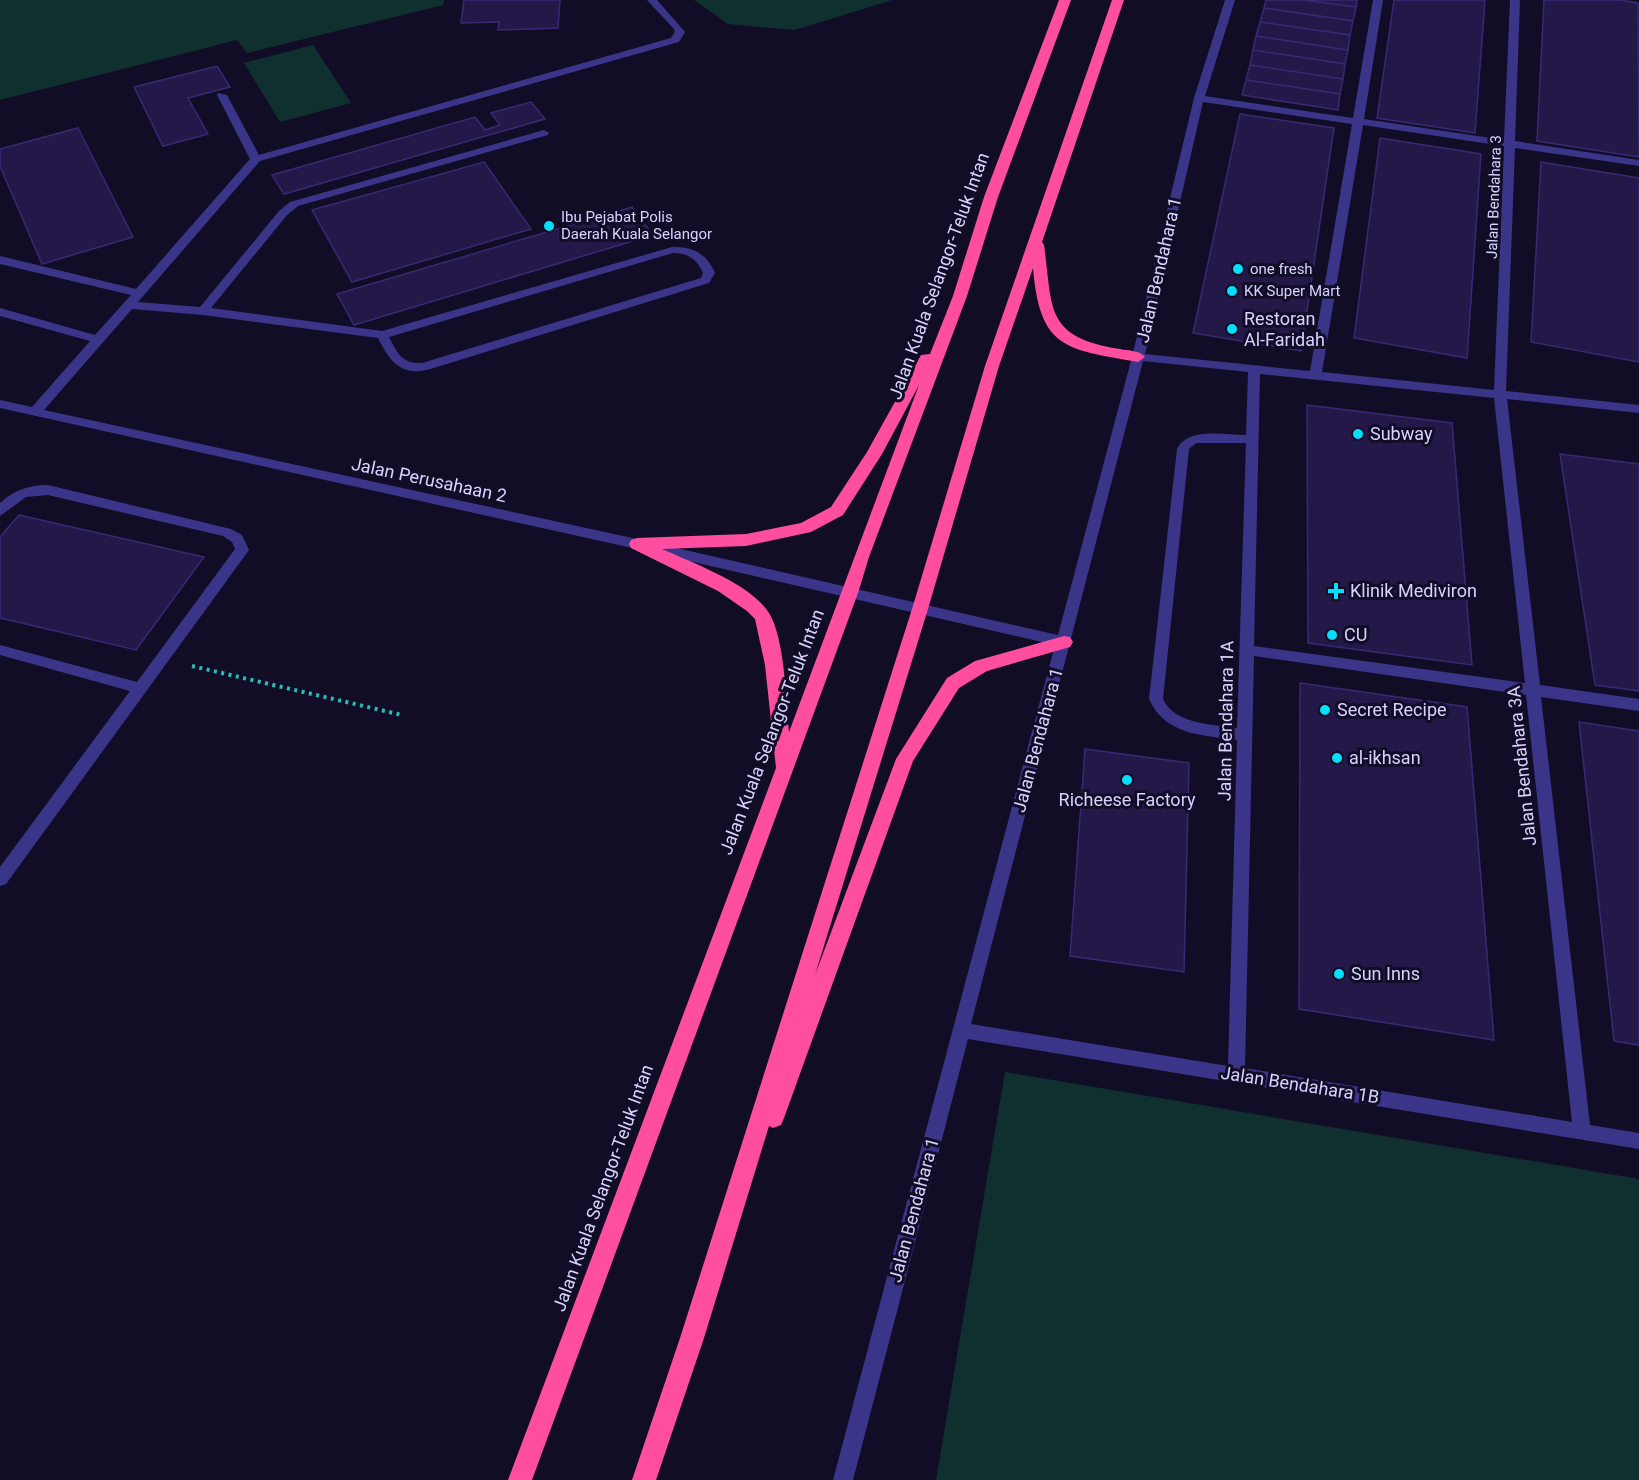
<svg xmlns="http://www.w3.org/2000/svg" width="1639" height="1480" font-family="Roboto,sans-serif">
  <rect width="100%" height="100%" fill="#120d26"/>
  <!-- green -->
  <path fill="#103030" d="M0,0H444L443,5L247,53L237,40L0,100Z
    M694,0H892L795,30L728,24Z
    M313,45L351,103L280,122L244,63Z
    M1005,1072L1639,1179V1480H936Z"/>
  <!-- building -->
  <path fill="#231848" stroke="#392975" stroke-width="1.5" d="M464,0H560L558,28L498,30L499,22L461,23Z
    M1266,0H1304L1356,7L1353,21L1264,8Z
    M1304,0H1357L1356,7Z
    M1394,0H1485L1475,133L1377,118Z
    M1544,0H1620L1638,3L1639,157L1537,141Z
    M1264,8L1353,21L1350,35L1260,22Z
    M1260,22L1350,35L1348,50L1256,36Z
    M1256,36L1348,50L1345,64L1253,50Z
    M1253,50L1345,64L1343,79L1250,65Z
    M1250,65L1343,79L1340,94L1246,80Z
    M217,66L230,87L188,98L208,134L163,146L134,87Z
    M1246,80L1340,94L1338,110L1242,95Z
    M531,102L545,119L284,194L272,175L475,117L485,130L500,125L491,113Z
    M1240,114L1334,128L1301,351L1193,333Z
    M78,128L133,237L42,264L0,166V149Z
    M1380,138L1481,154L1467,358L1354,338Z
    M484,162L531,229L352,282L312,210Z
    M1541,162L1639,178V362L1531,342Z
    M632,207L653,235L354,325L337,294Z
    M1307,405L1452,423L1472,665L1308,643Z
    M1560,454L1639,464V691L1595,685Z
    M19,515L204,557L136,650L0,618V537Z
    M1300,683L1467,707L1494,1040L1299,1009Z
    M1579,722L1639,731V1045L1614,1041Z
    M1085,749L1189,763L1184,972L1070,956Z"/>
  <g fill="none" stroke-linecap="round" stroke-linejoin="round">
    <!-- path -->
    <path stroke="#27beb7" stroke-width="4" stroke-dasharray="3 4.5" stroke-linecap="butt" d="M192,666L402,715"/>
    <!-- minor -->
    <path fill="#3a3588" fill-rule="evenodd" d="M647,0H657L685,32L679,42L260,161L138,302L200,307L279,211L290,202L544,130L549,133L548,135L298,206L287,215L211,308L382,331L672,247C693,246 707,254 715,273L709,283L427,370C400,376 389,360 378,338L203,315L132,309L44,410L637,539L1058,635L1132,357L1194,98L1225,0H1235L1205,96L1353,118L1373,0H1383L1364,119L1504,140L1510,0H1520L1515,141L1639,160V166L1515,148L1506,391L1639,405V413L1507,399L1540,685L1639,699V711L1541,697L1590,1125L1639,1133V1149L968,1039L853,1480H833L1055,645L637,549L0,408V400L32,407L90,341L0,316V308L95,335L131,295L0,264V256L136,289L250,159L217,95L218,93L227,95L259,155L671,38L675,32L674,29ZM1203,102L1352,124L1310,371L1145,354ZM1363,125L1504,146L1494,390L1322,372ZM673,253C688,253 697,259 703,273L701,278L422,363C402,364 397,353 389,337ZM1143,361L1248,372L1246,435C1224,435 1188,427 1177,449L1149,699C1165,735 1202,735 1237,740L1228,1066L971,1024ZM1260,374L1494,398L1525,683L1254,646ZM1196,443H1246L1237,728C1213,724 1175,725 1163,699L1189,449ZM1254,656L1526,695L1572,1122L1245,1068Z
      M48,485L231,529L242,535L249,550L6,884L0,886V867L130,691L0,655V645L137,682L235,549L232,542L223,536L48,495L26,497L0,516V503C14,490 29,485 48,485Z"/>
    <!-- highway -->
    <path fill="#ff4d9f" fill-rule="evenodd" d="M1059,0H1071L998,197L967,296L869,557L858,593L532,1480H508L776,768L765,665L755,619L747,611L718,591L631,548L629,544L631,540L637,538L746,534L801,523L831,507L867,452L921,355L930,354L953,296L984,197ZM919,385L789,732C786,701 785,639 769,613C751,584 693,563 662,549L746,546L811,532L843,515L882,454Z
      M1112,0H1124L1042,242L1044,245C1053,309 1044,337 1120,349C1128,351 1140,350 1145,357L1138,362C1065,349 1040,349 1033,268L999,366L928,609L815,975L896,759L947,678L975,661L1064,636L1070,637L1073,642L1070,647L987,671L959,688L913,761L784,1118L781,1125L773,1128L769,1126L704,1338L656,1480H632L680,1338L912,609L985,366Z"/>
  </g>
  <!-- markers -->
  <g fill="#00e0fd" stroke="#120d26" stroke-width="2">
    <circle cx="549" cy="226" r="6"/>
    <circle cx="1238" cy="269" r="6"/>
    <circle cx="1232" cy="291" r="6"/>
    <circle cx="1232" cy="329" r="6"/>
    <circle cx="1358" cy="434" r="6"/>
    <path d="M1333 582h6v6h6v6h-6v6h-6v-6h-6v-6h6z"/>
    <circle cx="1332" cy="635" r="6"/>
    <circle cx="1325" cy="710" r="6"/>
    <circle cx="1337" cy="758" r="6"/>
    <circle cx="1127" cy="780" r="6"/>
    <circle cx="1339" cy="974" r="6"/>
  </g>
  <g text-anchor="middle" stroke-width="6" stroke-linejoin="round" paint-order="stroke">
    <!-- far-street labels -->
    <g font-size="15" fill="#d8d2ff" stroke="#120d26">
      <text transform="translate(1494 197) rotate(-88)" y="5">Jalan Bendahara 3</text>
    </g>
    <!-- far-poi labels -->
    <g font-size="15" fill="#d8d2ff" stroke="#120d26" text-anchor="start">
      <text x="561" y="222">Ibu Pejabat Polis<tspan x="561" dy="17">Daerah Kuala Selangor</tspan></text>
      <text x="1250" y="274">one fresh</text>
      <text x="1244" y="296">KK Super Mart</text>
    </g>
    <!-- street labels -->
    <g font-size="18" fill="#d8d2ff" stroke="#120d26">
      <text transform="translate(1159 270) rotate(-77)" y="6">Jalan Bendahara 1</text>
      <text transform="translate(939 276) rotate(-70)" y="6">Jalan Kuala Selangor-Teluk Intan</text>
      <text transform="translate(429 480) rotate(12)" y="6">Jalan Perusahaan 2</text>
      <text transform="translate(1226 721) rotate(-89)" y="6">Jalan Bendahara 1A</text>
      <text transform="translate(772 732) rotate(-69)" y="6">Jalan Kuala Selangor-Teluk Intan</text>
      <text transform="translate(1038 740) rotate(-75)" y="6">Jalan Bendahara 1</text>
      <text transform="translate(1522 766) rotate(-96)" y="6">Jalan Bendahara 3A</text>
      <text transform="translate(1300 1085) rotate(9)" y="6">Jalan Bendahara 1B</text>
      <text transform="translate(603 1188) rotate(-70)" y="6">Jalan Kuala Selangor-Teluk Intan</text>
      <text transform="translate(914 1210) rotate(-75)" y="6">Jalan Bendahara 1</text>
    </g>
    <!-- poi labels -->
    <g font-size="18" fill="#d8d2ff" stroke="#120d26" text-anchor="start">
      <text x="1244" y="325">Restoran<tspan x="1244" dy="21">Al-Faridah</tspan></text>
      <text x="1370" y="440">Subway</text>
      <text x="1350" y="597">Klinik Mediviron</text>
      <text x="1344" y="641">CU</text>
      <text x="1337" y="716">Secret Recipe</text>
      <text x="1349" y="764">al-ikhsan</text>
      <text x="1127" y="806" text-anchor="middle">Richeese Factory</text>
      <text x="1351" y="980">Sun Inns</text>
    </g>
  </g>
</svg>
